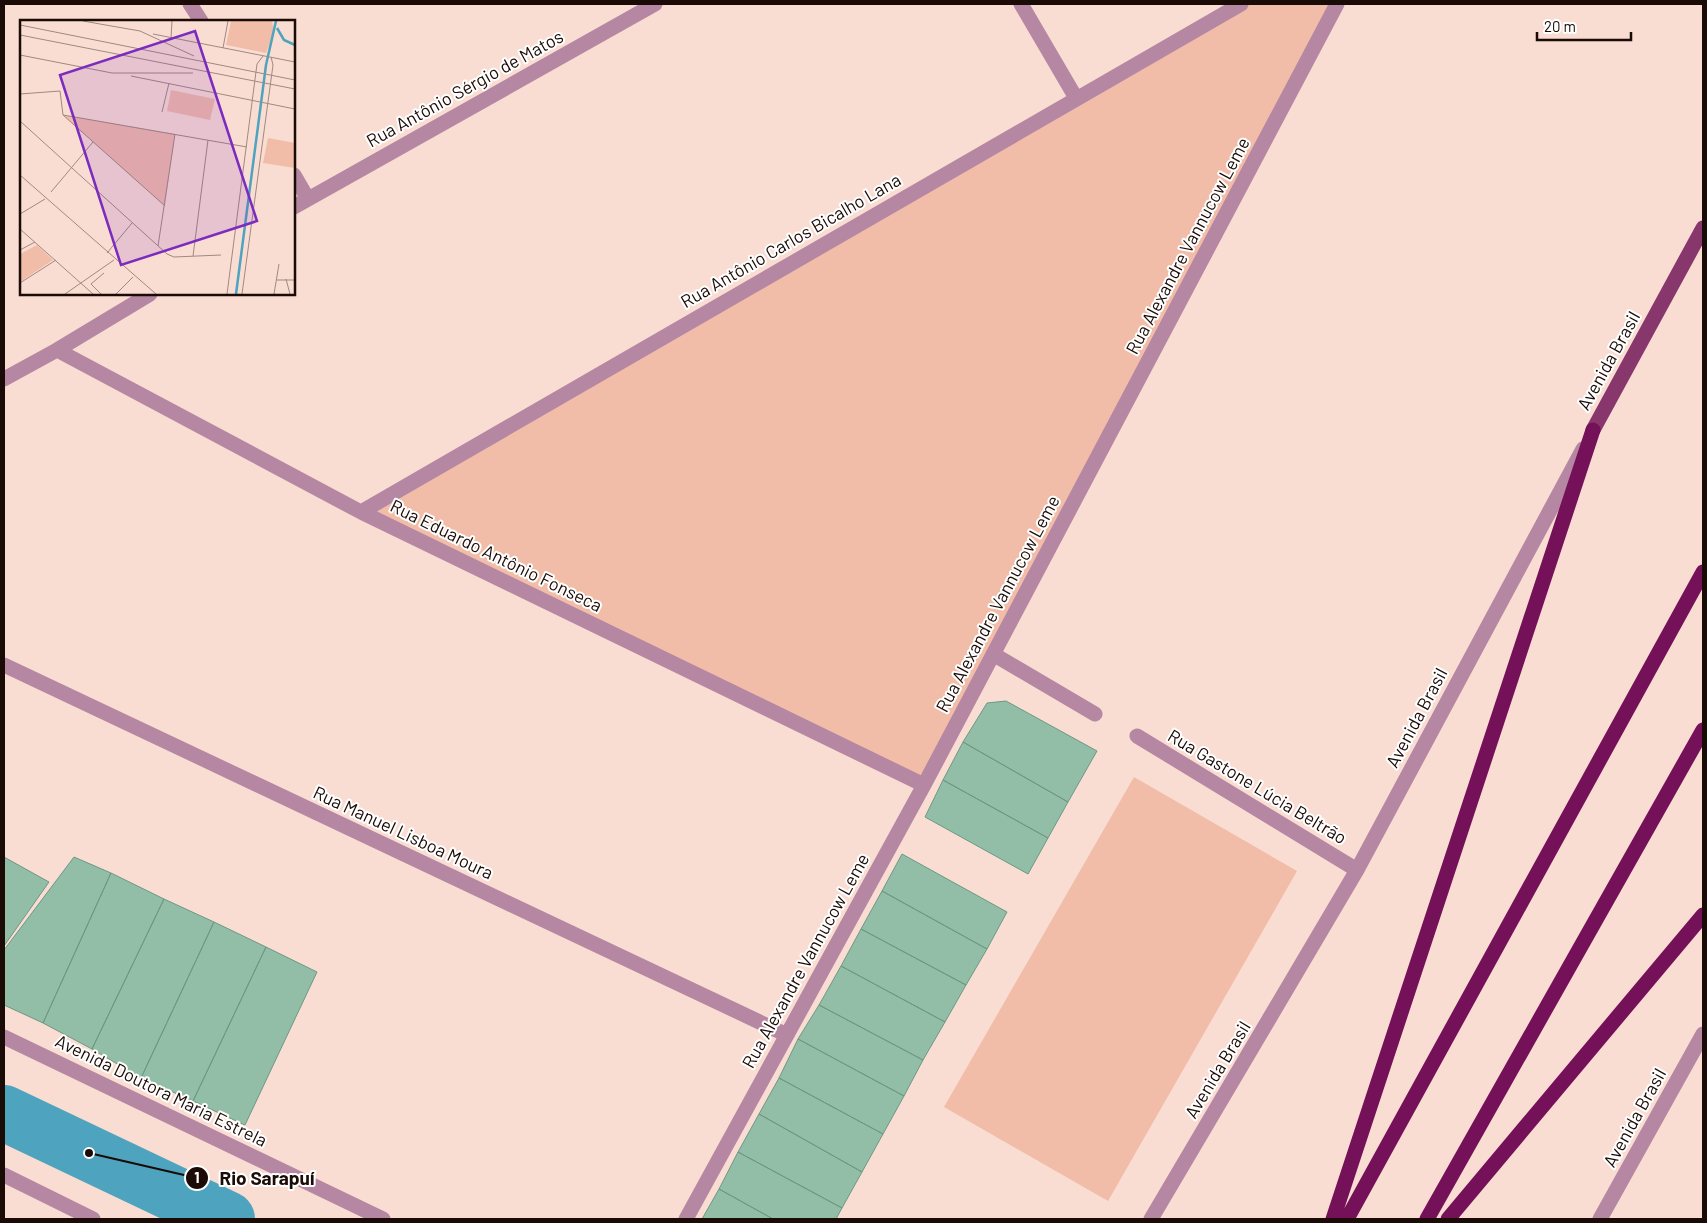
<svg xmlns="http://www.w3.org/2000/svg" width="1707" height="1223" font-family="Barlow,sans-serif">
  <rect width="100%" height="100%" fill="#f9ddd2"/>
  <!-- green -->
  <path fill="#f1bda8" d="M1243,4H1337L924,785L361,512Z
    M1134,777L1297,871L1108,1201L944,1107Z"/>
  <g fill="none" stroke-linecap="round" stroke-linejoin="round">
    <!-- river -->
    <path stroke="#4ea3bf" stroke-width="56" d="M4,1113L227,1219"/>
  </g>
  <!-- building -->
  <path fill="#92bea8" stroke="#6d9883" d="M1006,701L1097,751L1068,802L963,742L987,703Z
    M963,742L1068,802L1048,838L943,780Z
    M943,780L1048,838L1028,874L925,817Z
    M902,854L1007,912L987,949L882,891Z
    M4,857L49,882L4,946Z
    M74,857L111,873L43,1023L4,1005V950Z
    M111,873L164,899L92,1049L43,1023Z
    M882,891L987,949L966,985L861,929Z
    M164,899L214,922L141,1078L92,1049Z
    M214,922L266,947L193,1101L141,1078Z
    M861,929L966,985L945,1022L841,966Z
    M266,947L317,972L245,1125L193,1101Z
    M841,966L945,1022L923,1060L819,1005Z
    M819,1005L923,1060L904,1096L798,1039Z
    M798,1039L904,1096L883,1134L779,1078Z
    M779,1078L883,1134L862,1172L759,1114Z
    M759,1114L862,1172L842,1208L738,1152Z
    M738,1152L842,1208L836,1219H773L719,1189Z
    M719,1189L773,1219H702Z"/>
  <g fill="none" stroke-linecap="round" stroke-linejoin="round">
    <!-- minor -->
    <path stroke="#b687a3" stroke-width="15" d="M190,4L201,21
      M1021,4L1076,98
      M294,175L308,199
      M294,207L655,4
      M57,350L361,512L924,785
      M4,379L57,350L150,294
      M361,512L1241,4
      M993,654L1095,714
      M4,665L787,1035
      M1137,736L1357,870
      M4,1037L383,1219
      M4,1175L93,1219
      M686,1219L924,785L1337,4
      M1151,1219L1357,870L1583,449
      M1600,1219L1703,1034"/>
    <!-- major -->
    <path stroke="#88376d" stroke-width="15" d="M1593,430L1703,228"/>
    <!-- highway -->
    <path stroke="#751159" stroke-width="15" d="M1333,1219L1593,430
      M1347,1219L1703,572
      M1427,1219L1703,730
      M1448,1219L1703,915"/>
  </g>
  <g text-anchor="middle" stroke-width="4" stroke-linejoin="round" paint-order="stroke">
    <!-- street labels -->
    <g font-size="18" fill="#1a0b06" stroke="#fff">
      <text transform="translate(465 89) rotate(-29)" y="6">Rua Antônio Sérgio de Matos</text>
      <text transform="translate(791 241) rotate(-30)" y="6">Rua Antônio Carlos Bicalho Lana</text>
      <text transform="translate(1188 246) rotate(-62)" y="6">Rua Alexandre Vannucow Leme</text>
      <text transform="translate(1609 361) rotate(-61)" y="6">Avenida Brasil</text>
      <text transform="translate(496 556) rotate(26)" y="6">Rua Eduardo Antônio Fonseca</text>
      <text transform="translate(998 604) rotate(-62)" y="6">Rua Alexandre Vannucow Leme</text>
      <text transform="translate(1417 718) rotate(-62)" y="6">Avenida Brasil</text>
      <text transform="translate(1257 787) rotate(31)" y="6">Rua Gastone Lúcia Beltrão</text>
      <text transform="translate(403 833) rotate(25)" y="6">Rua Manuel Lisboa Moura</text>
      <text transform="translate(806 961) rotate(-61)" y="6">Rua Alexandre Vannucow Leme</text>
      <text transform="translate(1218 1070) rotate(-59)" y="6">Avenida Brasil</text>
      <text transform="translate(161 1091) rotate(26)" y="6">Avenida Doutora Maria Estrela</text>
      <text transform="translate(1635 1118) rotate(-61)" y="6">Avenida Brasil</text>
    </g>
  </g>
  <!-- overview -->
  <g transform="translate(20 20)">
    <rect width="275" height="275" fill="#f9ddd2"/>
    <path d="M211,1H252L254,12L246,33L206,25ZM151,70L195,79L190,100L147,91ZM43,95L155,114L145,186ZM248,118L275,123V148L243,143ZM17,225L33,240L0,262V234Z" fill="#f1bda8"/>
    <path fill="none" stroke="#4ea3bf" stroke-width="2.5" d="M257,8L264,20L275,25M216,274L246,45L256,1"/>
    <path fill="none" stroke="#a08980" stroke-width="1" d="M63,1L120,11M0,5L275,60M120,11L174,36M133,14L275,42M0,15L275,69M151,18L152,1M203,28L208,1M0,35L92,53M92,53H173M111,56L275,89M0,74L40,71L43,95L145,186M142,92L149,63M43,95L227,127M0,101L147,234L154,237L201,235M0,155L136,274M31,172L73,122M0,194L25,179M0,209L73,274M138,226L155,114M0,230L15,222M87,233L112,203M173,236L188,120M266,259L270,274M257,260H275M0,263L36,240M45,274L94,240M81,274L71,264L84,253M96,274L113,257M207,274L237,44L243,36M222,274L253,45L251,37M254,274L259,244"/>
    <path fill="#7b2cbf" fill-opacity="0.15" stroke="#7b2cbf" stroke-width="2.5" d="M175,11L237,201L101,245L40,55Z"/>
    <rect width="275" height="275" fill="none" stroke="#1a0b06" stroke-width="2.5"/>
  </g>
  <!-- callouts -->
  <path fill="none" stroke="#1a0b06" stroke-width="2" d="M89 1153L197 1178"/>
  <g fill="#1a0b06" stroke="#fff" stroke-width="2">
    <circle cx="89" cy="1153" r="5"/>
    <circle cx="197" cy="1178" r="12"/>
  </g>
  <g font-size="15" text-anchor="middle" font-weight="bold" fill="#fff">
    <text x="197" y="1183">1</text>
  </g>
  <g font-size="19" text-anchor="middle" font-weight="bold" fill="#1a0b06" stroke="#fff" stroke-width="4" stroke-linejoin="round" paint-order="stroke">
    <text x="267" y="1185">Rio Sarapuí</text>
  </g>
  <!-- border -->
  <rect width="1707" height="1223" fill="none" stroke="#1a0b06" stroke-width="10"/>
  <!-- scale -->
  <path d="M1537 32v8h94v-8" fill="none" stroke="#1a0b06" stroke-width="2.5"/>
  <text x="1544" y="32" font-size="15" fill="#1a0b06" stroke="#ffffff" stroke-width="4" paint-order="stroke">20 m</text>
</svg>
